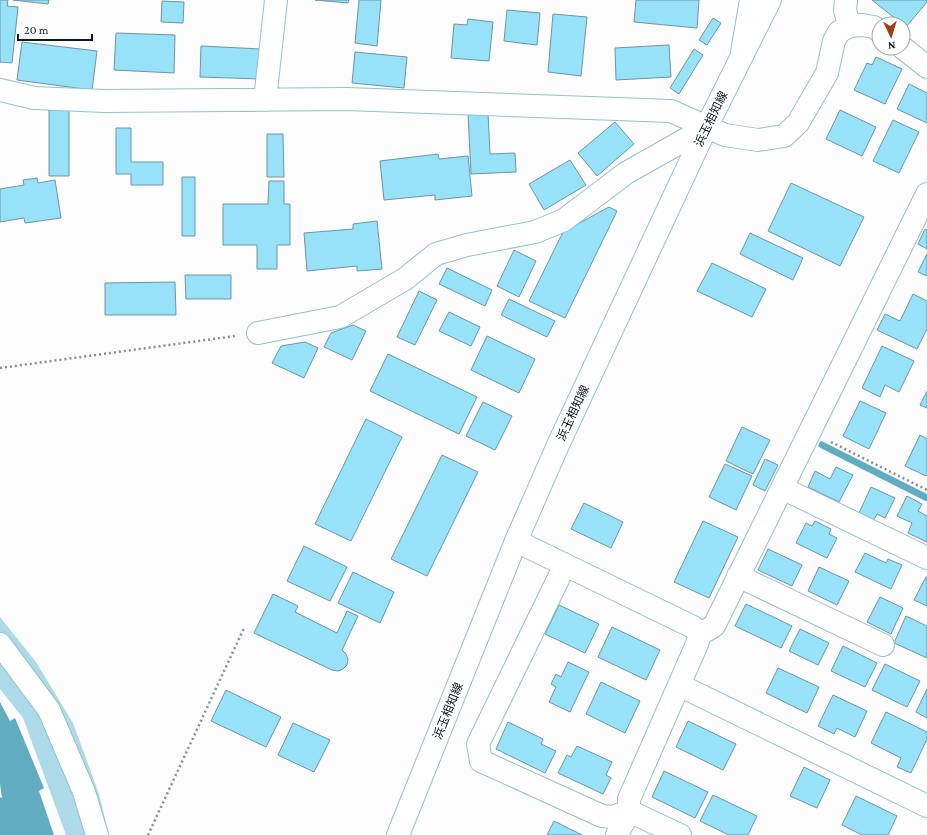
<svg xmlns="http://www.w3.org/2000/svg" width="927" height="835" font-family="'Crimson Pro','Noto Sans JP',serif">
  <rect width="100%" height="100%" fill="#fcfcfc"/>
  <!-- green -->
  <path fill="#addae8" d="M0,617L36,662L73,723L99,794L109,835H66L23,718L0,689Z"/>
  <!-- water -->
  <path fill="#62acc1" d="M0,702L10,721L15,718L44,788L39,791L54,835H15L2,798L0,784Z"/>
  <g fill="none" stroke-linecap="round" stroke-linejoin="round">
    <!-- stream -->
    <path stroke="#62acc1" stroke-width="7" d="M822,445L927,498"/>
    <!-- river -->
    <path stroke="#62acc1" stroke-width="45" d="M0,820L7,835"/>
  </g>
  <!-- building -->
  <path fill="#97e2f8" stroke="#6c95a2" d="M0,0H8L7,6L18,7L12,63L0,62Z
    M13,0H49L48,4Z
    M315,0H349L348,3Z
    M359,0H381L377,46L355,43Z
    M636,0H699L697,28L634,22Z
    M872,0H927V2L906,27Z
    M162,1L184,2L183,23L161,22Z
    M507,10L540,13L537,45L504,41Z
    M553,14L587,17L581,76L548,72Z
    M713,18L721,23L707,45L699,40Z
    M468,19L493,22L489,61L451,58L454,24L467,25Z
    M116,33L175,35L174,73L114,70Z
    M22,42L97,51L92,90L17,80Z
    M669,45L671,77L616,80L615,48Z
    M201,46L261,49L260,79L200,77Z
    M694,49L703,55L679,94L670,88Z
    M355,52L407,57L404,88L352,83Z
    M876,57L902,69L885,104L854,90L867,63L872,65Z
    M909,84L927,93V123L897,109Z
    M49,110H69V176H49Z
    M840,110L876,127L862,156L826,139Z
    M488,113L490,154L515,153L516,172L471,174L468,114Z
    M893,120L919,132L899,173L873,161Z
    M615,122L634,144L597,176L578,153Z
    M116,128H131V162H163V185H131V174H116Z
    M267,134H283L284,177H267Z
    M438,154L439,159L468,156L472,196L435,200V195L384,200L380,161Z
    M570,160L586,185L544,210L529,184Z
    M182,177H195V236H182Z
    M37,178L38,183L55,180L61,218L25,223L24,218L0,222V189L24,185L23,180Z
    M269,181H284V204H290V245H277V269H257V245H223V204H268Z
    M791,183L864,217L840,266L768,231Z
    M609,207L617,211L565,318L529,301L563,232Z
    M377,221L382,269L357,271V266L307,271L304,233L353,229V224Z
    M925,229L927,230V249L918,244Z
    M750,233L803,258L793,280L740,254Z
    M514,250L536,261L519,297L497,286Z
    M927,254V276L918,272Z
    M712,263L766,289L752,317L697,291Z
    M447,268L492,290L485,306L439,284Z
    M185,275H231V299H186Z
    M175,282L176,315H105V283Z
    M419,291L437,300L415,345L397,337Z
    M913,294L927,301V329L917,349L877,330L885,314L900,321Z
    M509,299L555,321L547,337L501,315Z
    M449,312L480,327L471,346L439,331Z
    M353,325L366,331L352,360L324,347L331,333Z
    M487,336L535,359L519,393L471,370Z
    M305,342L318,348L304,378L272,363L281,346Z
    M882,346L914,361L899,392L885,385L880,397L862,388Z
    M388,354L477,397L459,434L370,391Z
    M927,391V408L920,405Z
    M860,401L886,413L869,449L843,436Z
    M483,402L512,416L495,450L466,436Z
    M366,419L402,437L351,541L315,524Z
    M742,427L770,440L753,474L726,461Z
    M920,435L927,439V474L926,476L905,466Z
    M442,455L478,472L427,576L391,559Z
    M765,459L778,465L765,491L753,485Z
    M725,464L752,476L736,510L709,497Z
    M836,467L853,475L839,502L808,487L815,471L830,479Z
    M871,487L895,498L885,518L877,514L874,520L859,513Z
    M907,496L922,504L918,511L927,516V542L908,533L912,523L897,516Z
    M584,503L623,522L611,548L571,529Z
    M703,521L738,537L709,598L674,582Z
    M815,521L831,529L829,534L837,538L827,558L796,543L806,523L812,526Z
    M304,546L347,567L330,601L287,581Z
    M768,549L802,565L792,586L758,570Z
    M865,553L886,563L888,559L902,565L891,589L855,572Z
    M819,567L849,581L837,605L808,591Z
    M353,572L394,592L380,623L338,603Z
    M926,577H927V606L914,600Z
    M273,594L298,606L295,612L337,633L347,611L358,616L342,650L346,654L348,659L347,665L343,669L338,671L332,670L254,633Z
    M880,597L903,608L891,634L867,622Z
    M746,604L792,626L781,648L735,626Z
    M559,605L599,624L585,653L545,634Z
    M906,616L927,626V658L894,643Z
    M612,627L660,650L646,680L598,657Z
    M800,629L829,643L818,665L789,651Z
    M843,646L877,663L865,687L831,671Z
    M568,662L589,672L570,712L549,702L556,687L551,684L556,674L561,677Z
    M885,664L920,681L907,707L872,690Z
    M778,668L819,687L807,713L766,693Z
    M601,682L640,701L625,733L586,714Z
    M927,689V718L916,712Z
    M226,690L281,717L266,747L211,721Z
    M833,695L867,711L855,737L837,728L834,734L818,726Z
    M886,712L927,732V739L911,773L897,767L901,758L871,743Z
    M688,721L736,744L723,770L676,747Z
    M508,722L543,739L541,744L556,751L545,773L496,749Z
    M293,723L330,740L314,772L278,755Z
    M577,746L612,762L606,775L611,778L603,794L558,773L567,755L571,757Z
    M804,767L830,780L817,808L790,796Z
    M664,771L708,792L695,818L652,797Z
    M713,795L757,816L748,835H729L700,821Z
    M856,796L897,816L888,835H862L842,825Z
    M554,821L582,835H547Z"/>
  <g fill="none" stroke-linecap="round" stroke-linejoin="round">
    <!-- minor casing -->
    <g stroke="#95bfcc" stroke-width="24">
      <path id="minor" d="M846,0L845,10L849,26
        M903,48L927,67
        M742,52L751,0
        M0,90L34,98L105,101L347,99L671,111L725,135L758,140L784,136L798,123L827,73L834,41L839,32L849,26L862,25L874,27L879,31
        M265,100L276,0
        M258,333L340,317L405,279L436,254L467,245L535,232L564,220L626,173L706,128
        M782,488L927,558
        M516,541L693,627L700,634L697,644L629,799V811L617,835
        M565,565L478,744L481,761L602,816L613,817L629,811L680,835
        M738,576L883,645
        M700,634L714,626L927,194
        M0,644L49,710L84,792L97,835
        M679,685L927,806"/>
    </g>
    <!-- major casing -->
    <g stroke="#95bfcc" stroke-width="24">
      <path id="major" d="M398,835L516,541L558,445L706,128L770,0"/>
    </g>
    <!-- path -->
    <path stroke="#858e90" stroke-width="2.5" stroke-dasharray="2 3" stroke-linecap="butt" d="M0,368L235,336
      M831,442L927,490
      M148,835L244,628"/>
    <!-- minor -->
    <use href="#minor" stroke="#fff" stroke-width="22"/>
    <!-- major -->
    <use href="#major" stroke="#fff" stroke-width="22"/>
  </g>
  <g text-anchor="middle" stroke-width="4" stroke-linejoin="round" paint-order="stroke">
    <!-- street labels -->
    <g font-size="12" fill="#091a1f" stroke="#fff">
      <text transform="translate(711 119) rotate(-64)" y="4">浜玉相知線</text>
      <text transform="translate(573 413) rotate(-65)" y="4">浜玉相知線</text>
      <text transform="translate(448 711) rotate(-68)" y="4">浜玉相知線</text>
    </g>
  </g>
  <!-- north arrow -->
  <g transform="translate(891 36) rotate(176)"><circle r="19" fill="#ffffff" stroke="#9da3a5"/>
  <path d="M0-3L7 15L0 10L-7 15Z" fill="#a33d16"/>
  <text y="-6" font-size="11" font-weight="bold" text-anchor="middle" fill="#091a1f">N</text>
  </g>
  <!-- scale -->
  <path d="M18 34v6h74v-6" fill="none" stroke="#091a1f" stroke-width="2"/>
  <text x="24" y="34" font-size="12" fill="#091a1f" stroke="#ffffff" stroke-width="3" paint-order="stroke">20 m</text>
</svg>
